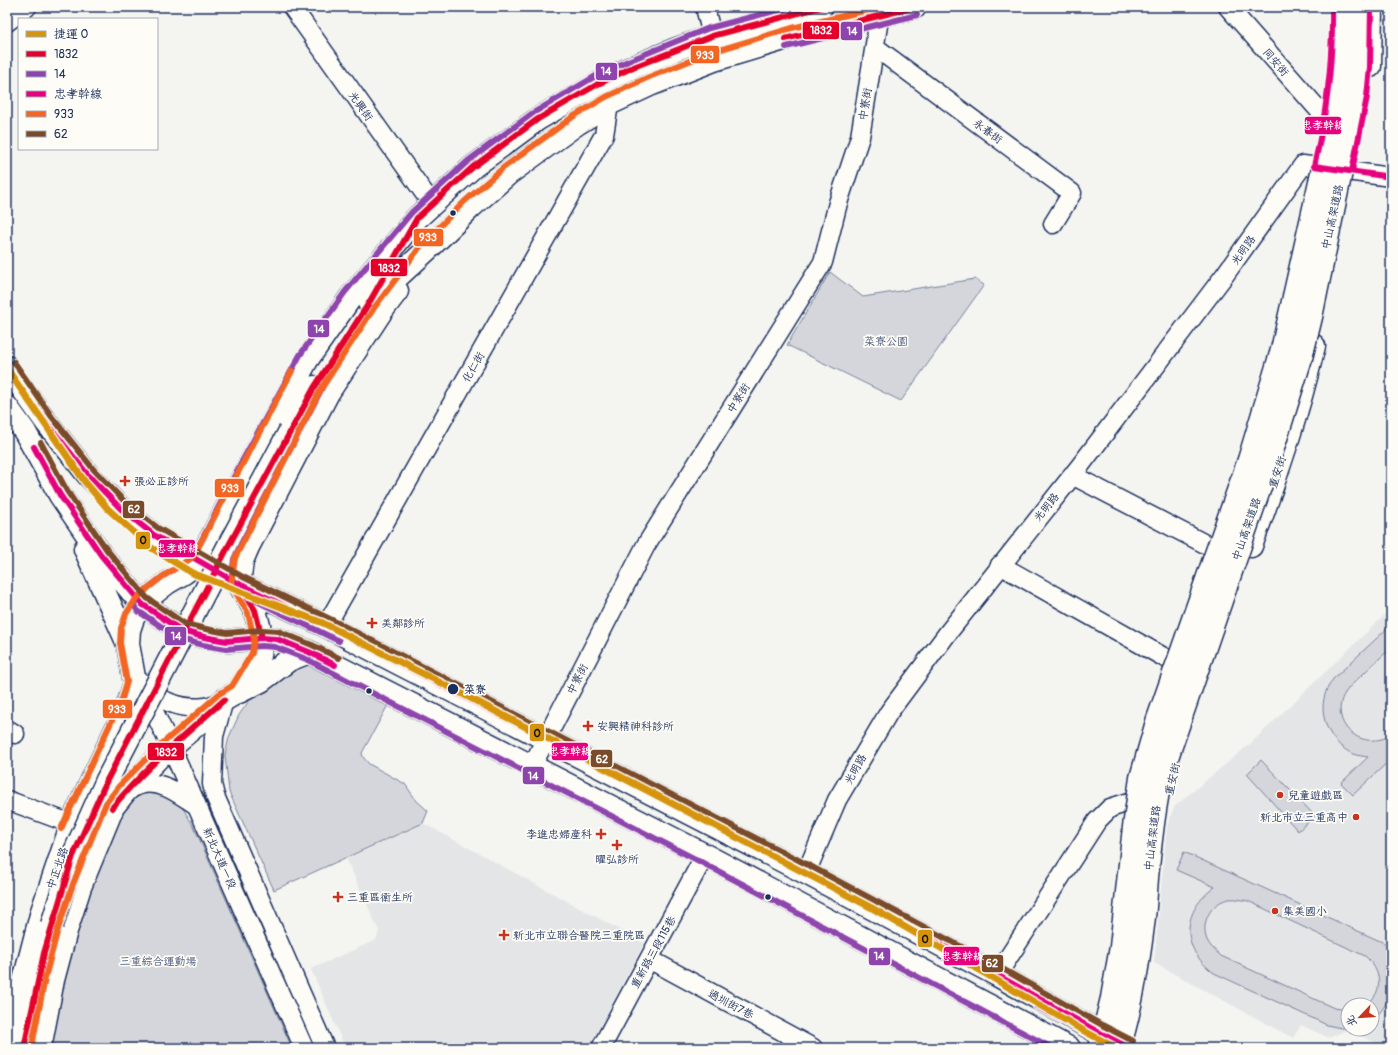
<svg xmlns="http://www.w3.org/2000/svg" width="1398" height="1055" font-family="Pangolin,'LXGW WenKai TC',sans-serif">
  <rect width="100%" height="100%" fill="#f4f4f1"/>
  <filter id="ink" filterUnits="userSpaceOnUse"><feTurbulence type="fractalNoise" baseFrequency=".025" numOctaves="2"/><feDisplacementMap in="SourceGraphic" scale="8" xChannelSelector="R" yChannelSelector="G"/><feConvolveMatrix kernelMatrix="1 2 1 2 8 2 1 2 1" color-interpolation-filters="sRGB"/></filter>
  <g filter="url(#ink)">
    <!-- built -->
    <path fill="#e4e5e6" d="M1391,609V1048H1385L1349,1029H1372V1005H1348L1349,1029L1329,1038L1301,1025L1293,1038L1154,963L1167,827L1170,817L1175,806L1250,744Z
      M423,823L644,943L589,1048H345L311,969L376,940L379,931L346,858Z"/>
    <!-- green -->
    <path fill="#d4d6db" stroke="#78829c" d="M830,272L863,297L975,279L984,285L901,401L787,345Z
      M1391,625V648C1381,657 1371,666 1362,675C1356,681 1349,686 1345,693C1336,707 1340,725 1353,734C1365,743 1378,741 1391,736V759L1353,795L1341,783L1368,757C1363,756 1358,756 1353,754C1329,743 1316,714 1327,689C1329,686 1331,682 1333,679Z
      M308,661L388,705L362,753L363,757L369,764L405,784L416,800L428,811L423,823L274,890L229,792L225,755L229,737L239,715L249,701L271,681Z
      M1261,760L1315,816L1298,831L1247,774Z
      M153,790L171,795L181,805L194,827L292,1048H52L53,1029L79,920L117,817L129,800L139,793Z
      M1184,852L1391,946V968H1390C1395,988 1388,1007 1372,1020V1005H1366C1385,991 1381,970 1365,956L1248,901C1241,900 1236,898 1229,899C1211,902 1200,923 1207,940C1210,947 1216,951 1221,956L1334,1008L1348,1010V1028H1341L1327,1025L1214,973C1180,948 1181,911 1215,887L1176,870Z"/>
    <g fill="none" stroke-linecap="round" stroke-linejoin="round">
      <!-- minor casing -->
      <g stroke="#1b2f5e" stroke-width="21">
        <path id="minor" d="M292,7L432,204
          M705,7L712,36L714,60
          M1228,7L1325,117
          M7,22L27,7
          M875,47L1072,193L1053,224
          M1072,475L1209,546L1227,560
          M1000,565L1169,660
          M326,626L604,135L609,104
          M143,683C155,701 183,710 205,707C211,706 217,703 223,701
          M144,691L171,747L304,1048
          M224,700L214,736L212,784L215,796L325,1048
          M7,729L15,734
          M532,766L646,545L823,262L838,203L860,137L881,7
          M126,791C131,789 138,785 143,784C164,781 180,795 196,805
          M7,800L85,829
          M806,873L837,800L889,712L947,634L1080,466L1224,276L1303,165L1391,177
          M649,959L813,1048
          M997,975L1097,821L1110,808L1129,802
          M601,1048L705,855"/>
      </g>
      <!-- major casing -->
      <g stroke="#1b2f5e" stroke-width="25">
        <path id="major" d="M1370,66L1371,7
          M369,303L429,248L471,207L508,174L578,123L609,104L652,84L714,60L794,36L915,7
          M7,367L46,422L88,475L121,509L154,535L239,584L326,626L806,873L997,975L1098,1032L1120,1043
          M7,407L25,432L60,495L101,555L142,604L182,631L204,637L227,641L262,638L277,639L309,652L705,855L1069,1048
          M290,431L314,387
          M1251,546C1275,480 1298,414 1314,346
          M85,549L128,644
          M239,584L242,561L248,547L328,393L381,312L397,291
          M239,692L261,681L289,660L309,652
          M11,1048L20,996L42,911L72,823L129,702L135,683L128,644L129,630L133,618L142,604L153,594L167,583L184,573L199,562L246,471L307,360L351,297L417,218L473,167L538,119L598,84L631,68L674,50L712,36L821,7
          M40,1048L53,980L66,931L80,887L113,807L125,792L161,755L194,727L224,700L238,692L260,656L262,638L255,610L239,584"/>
      </g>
      <!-- minor -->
      <use href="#minor" stroke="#fdfcf7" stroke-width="18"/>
      <!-- major -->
      <use href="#major" stroke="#fdfcf7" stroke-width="22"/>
      <!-- major-bridge casing -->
      <g stroke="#1b2f5e" stroke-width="25" stroke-linecap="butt">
        <path id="major-bridge" d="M52,925L73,856L107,780L229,545L290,431"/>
      </g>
      <!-- highway-bridge casing -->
      <g stroke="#1b2f5e" stroke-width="25" stroke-linecap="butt">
        <path id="highway-bridge" d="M1100,1048L1112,998L1121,947L1134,827L1141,778L1157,722L1249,460L1282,350L1333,124L1341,65L1342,7
          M1119,1048C1132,1006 1139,960 1144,917C1146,901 1146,884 1148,868C1151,836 1155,803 1162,772L1268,464L1301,358L1311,317L1356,99L1360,70V7"/>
      </g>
      <!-- major-bridge -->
      <use href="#major-bridge" stroke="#fdfcf7" stroke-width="22"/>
      <!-- highway-bridge -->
      <use href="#highway-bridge" stroke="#fdfcf7" stroke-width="22"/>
      <!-- bus-1 casing -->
      <g stroke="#fdfcf7" stroke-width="9">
        <path id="bus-1" d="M785,39L915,7
          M239,584L255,610L262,638
          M112,808C145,767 185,735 224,700
          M24,1048L44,953L73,856L107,780L229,545L314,388L369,303L417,218L473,167L538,119L598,84L631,68L712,36L821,7"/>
      </g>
      <!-- bus-2 casing -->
      <g stroke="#fdfcf7" stroke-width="9">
        <path id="bus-2" d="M790,7L709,28L628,61L594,77L533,113L468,161L412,212L345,292L300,355L239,467L193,557L162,577L148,588L136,599L134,606L138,611L180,639L203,645L226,649L262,646L275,647L306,659L701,862L1052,1048
          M786,47L917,15
          M322,388L241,544L234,559L231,584L232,588L236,591L339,641
          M1036,1006L1112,1048"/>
      </g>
      <!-- bus-3 casing -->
      <g stroke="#fdfcf7" stroke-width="9">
        <path id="bus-3" d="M1332,7C1333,62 1327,113 1314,166L1391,177
          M1352,171L1367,97L1370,67L1371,7
          M7,367L46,422L88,475L121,509L154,535L239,584L326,626L806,873L997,975L1098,1032L1129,1048
          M34,447L60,495L101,555L142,604L182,631L204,637L227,641L262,638L277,639L309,652L335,665"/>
      </g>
      <!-- bus-4 casing -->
      <g stroke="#fdfcf7" stroke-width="9">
        <path id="bus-4" d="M61,829L65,820L122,699L127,682L120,643L121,628L126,614L136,599L148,588L162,577L193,557L292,371
          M32,1046L45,978L58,929L73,884L106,803L119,786L156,749L219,694L232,686L252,653L254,639L248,613L231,585L235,558L321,389L374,308L423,243L465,201L503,168L574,116L606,97L649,77L712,52L792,28L881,7"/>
      </g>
      <!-- bus-5 casing -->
      <g stroke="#fdfcf7" stroke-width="9">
        <path id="bus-5" d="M14,362L52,417L94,470L126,503L158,528L243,577L330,619L810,866L1001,968L1102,1025L1133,1041
          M41,443L67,491L107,550L147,598L185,624L206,629L227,633L262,630L278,631L312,645L339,658"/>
      </g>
      <!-- bus-1 -->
      <use href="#bus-1" stroke="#e4002b" stroke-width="6"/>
      <!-- bus-2 -->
      <use href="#bus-2" stroke="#8e44ad" stroke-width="6"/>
      <!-- bus-3 -->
      <use href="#bus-3" stroke="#e5007d" stroke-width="6"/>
      <!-- bus-4 -->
      <use href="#bus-4" stroke="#f26522" stroke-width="6"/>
      <!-- bus-5 -->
      <use href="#bus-5" stroke="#7a4b2a" stroke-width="6"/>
      <!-- metro-1 casing -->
      <g stroke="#fdfcf7" stroke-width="10">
        <path id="metro-1" d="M7,369L85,482L108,509L150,547L192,573L323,623L451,688L872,908L1086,1032L1116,1048"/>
      </g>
      <!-- metro-1 -->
      <use href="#metro-1" stroke="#d6940e" stroke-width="7"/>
    </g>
  </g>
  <!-- markers -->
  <g fill="#1b2f5e" stroke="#fdfcf7" stroke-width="1.5">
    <circle cx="453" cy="213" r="3.5"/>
    <circle cx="453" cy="689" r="6"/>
    <circle cx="369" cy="691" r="3.5"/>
    <circle cx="768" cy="897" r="3.5"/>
  </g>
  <g fill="#c8321e" stroke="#fdfcf7" stroke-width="1.5">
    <path d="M123 475h4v4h4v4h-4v4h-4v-4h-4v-4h4z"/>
    <path d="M370 617h4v4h4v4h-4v4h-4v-4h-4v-4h4z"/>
    <path d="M586 720h4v4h4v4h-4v4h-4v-4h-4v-4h4z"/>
    <circle cx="1280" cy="795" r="4"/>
    <circle cx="1356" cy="817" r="4"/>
    <path d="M599 828h4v4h4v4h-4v4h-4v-4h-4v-4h4z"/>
    <path d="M615 839h4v4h4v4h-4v4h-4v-4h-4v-4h4z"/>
    <path d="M336 891h4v4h4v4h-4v4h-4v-4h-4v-4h4z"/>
    <circle cx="1275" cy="911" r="4"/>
    <path d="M502 929h4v4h4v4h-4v4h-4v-4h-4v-4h4z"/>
  </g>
  <g text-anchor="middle" stroke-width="3.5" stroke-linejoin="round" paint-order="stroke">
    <!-- street labels -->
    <g font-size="11" fill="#1b2f5e" stroke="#fdfcf7">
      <text transform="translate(1276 62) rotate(49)" y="4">同安街</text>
      <text transform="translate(865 104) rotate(-81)" y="4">中寮街</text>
      <text transform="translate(361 106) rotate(55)" y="4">光興街</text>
      <text transform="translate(988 131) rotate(36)" y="4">永春街</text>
      <text transform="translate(1332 217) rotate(-78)" y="4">中山高架道路</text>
      <text transform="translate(1243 250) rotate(-55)" y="4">光明路</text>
      <text transform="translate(473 367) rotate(-60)" y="4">化仁街</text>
      <text transform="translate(738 398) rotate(-58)" y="4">中寮街</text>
      <text transform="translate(1277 472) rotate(-72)" y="4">重安街</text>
      <text transform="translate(1046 507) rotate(-51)" y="4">光明路</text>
      <text transform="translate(1246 529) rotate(-71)" y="4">中山高架道路</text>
      <text transform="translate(577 679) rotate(-63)" y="4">中寮街</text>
      <text transform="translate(855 769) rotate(-61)" y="4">光明路</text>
      <text transform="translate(1172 779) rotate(-77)" y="4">重安街</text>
      <text transform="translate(1152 838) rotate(-83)" y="4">中山高架道路</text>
      <text transform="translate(220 858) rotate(66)" y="4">新北大道一段</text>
      <text transform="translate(57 868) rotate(-71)" y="4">中正北路</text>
      <text transform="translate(653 952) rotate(-61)" y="4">重新路三段115巷</text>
      <text transform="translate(731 1004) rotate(28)" y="4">過圳街7巷</text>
    </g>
    <!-- park labels -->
    <g font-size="11" fill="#49597d" stroke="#fdfcf7">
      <text x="886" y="345">菜寮公園</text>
      <text x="158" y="965">三重綜合運動場</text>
    </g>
    <!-- poi labels -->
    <g font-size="11" fill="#1b2f5e" stroke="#fdfcf7" text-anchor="start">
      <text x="134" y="485">張必正診所</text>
      <text x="381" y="627">美鄰診所</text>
      <text x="597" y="730">安興精神科診所</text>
      <text x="1288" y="799">兒童遊戲區</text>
      <text x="1348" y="821" text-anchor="end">新北市立三重高中</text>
      <text x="592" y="838" text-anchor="end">李進忠婦產科</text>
      <text x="617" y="863" text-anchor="middle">曜弘診所</text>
      <text x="347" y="901">三重區衛生所</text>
      <text x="1283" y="915">集美國小</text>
      <text x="513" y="939">新北市立聯合醫院三重院區</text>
    </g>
    <!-- stop labels -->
    <g font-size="11" font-weight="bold" fill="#1b2f5e" stroke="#fdfcf7" text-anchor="start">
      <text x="464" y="693">菜寮</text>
    </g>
  </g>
  <g stroke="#fdfcf7" stroke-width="1.5">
    <rect x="802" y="21" width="38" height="19" rx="4" fill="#e4002b"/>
    <rect x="840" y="21" width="23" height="20" rx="4" fill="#8e44ad"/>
    <rect x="690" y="45" width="30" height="19" rx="4" fill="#f26522"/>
    <rect x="595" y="62" width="23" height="19" rx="4" fill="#8e44ad"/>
    <rect x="1304" y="116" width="38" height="19" rx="4" fill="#e5007d"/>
    <rect x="413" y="228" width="31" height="19" rx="4" fill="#f26522"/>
    <rect x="370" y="258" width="38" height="19" rx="4" fill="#e4002b"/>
    <rect x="307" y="319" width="23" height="19" rx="4" fill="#8e44ad"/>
    <rect x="214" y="478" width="31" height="20" rx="4" fill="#f26522"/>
    <rect x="122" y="500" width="23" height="19" rx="4" fill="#7a4b2a"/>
    <rect x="135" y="531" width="16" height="19" rx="4" fill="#d6940e"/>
    <rect x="158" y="539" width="38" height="19" rx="4" fill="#e5007d"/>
    <rect x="164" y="626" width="23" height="20" rx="4" fill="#8e44ad"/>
    <rect x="102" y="699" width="31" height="20" rx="4" fill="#f26522"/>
    <rect x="529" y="723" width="16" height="19" rx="4" fill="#d6940e"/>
    <rect x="551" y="742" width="38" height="19" rx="4" fill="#e5007d"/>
    <rect x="147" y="742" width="38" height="19" rx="4" fill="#e4002b"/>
    <rect x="590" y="749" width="23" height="19" rx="4" fill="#7a4b2a"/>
    <rect x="522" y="766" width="23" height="19" rx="4" fill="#8e44ad"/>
    <rect x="917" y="929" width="16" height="19" rx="4" fill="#d6940e"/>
    <rect x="943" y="946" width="37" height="20" rx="4" fill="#e5007d"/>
    <rect x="868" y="947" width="23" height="19" rx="4" fill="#8e44ad"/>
    <rect x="981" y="954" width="23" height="19" rx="4" fill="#7a4b2a"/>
  </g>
  <g font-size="11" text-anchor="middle" font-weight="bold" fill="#fff">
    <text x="821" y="34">1832</text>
    <text x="852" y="35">14</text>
    <text x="705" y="59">933</text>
    <text x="606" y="75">14</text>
    <text x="1323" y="129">忠孝幹線</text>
    <text x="428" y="241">933</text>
    <text x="389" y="272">1832</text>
    <text x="319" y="333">14</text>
    <text x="230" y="492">933</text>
    <text x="134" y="513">62</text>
    <text x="177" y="552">忠孝幹線</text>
    <text x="176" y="640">14</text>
    <text x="117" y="713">933</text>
    <text x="570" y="755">忠孝幹線</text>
    <text x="166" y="756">1832</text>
    <text x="602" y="763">62</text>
    <text x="533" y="780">14</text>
    <text x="962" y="960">忠孝幹線</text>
    <text x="879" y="960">14</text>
    <text x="992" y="967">62</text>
  </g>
  <g font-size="11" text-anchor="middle" font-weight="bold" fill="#111">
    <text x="143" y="544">O</text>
    <text x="537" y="737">O</text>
    <text x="925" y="943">O</text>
  </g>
  <!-- margin -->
  <rect width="1398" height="1055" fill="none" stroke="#fdfcf7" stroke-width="24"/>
  <rect x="12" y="12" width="1374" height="1031" fill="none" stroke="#1b2f5e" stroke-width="1.5" filter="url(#ink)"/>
  <!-- legend -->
  <rect x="18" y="18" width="140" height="132" fill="#fdfcf7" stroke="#a3aaba"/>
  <rect x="26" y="31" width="20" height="6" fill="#d6940e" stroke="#a3aaba"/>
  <text x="54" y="38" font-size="12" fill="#1b2f5e">捷運 O</text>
  <rect x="26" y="51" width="20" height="6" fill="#e4002b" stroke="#a3aaba"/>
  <text x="54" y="58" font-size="12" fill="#1b2f5e">1832</text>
  <rect x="26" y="71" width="20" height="6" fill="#8e44ad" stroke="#a3aaba"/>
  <text x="54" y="78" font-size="12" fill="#1b2f5e">14</text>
  <rect x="26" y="91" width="20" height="6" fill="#e5007d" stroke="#a3aaba"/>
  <text x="54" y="98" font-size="12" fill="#1b2f5e">忠孝幹線</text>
  <rect x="26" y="111" width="20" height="6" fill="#f26522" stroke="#a3aaba"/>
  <text x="54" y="118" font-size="12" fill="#1b2f5e">933</text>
  <rect x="26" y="131" width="20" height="6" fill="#7a4b2a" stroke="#a3aaba"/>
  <text x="54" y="138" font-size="12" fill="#1b2f5e">62</text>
  <!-- north arrow -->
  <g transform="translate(1360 1017) rotate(245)"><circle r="19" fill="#fdfcf7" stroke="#a3aaba"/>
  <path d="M0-3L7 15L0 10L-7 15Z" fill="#c8321e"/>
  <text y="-6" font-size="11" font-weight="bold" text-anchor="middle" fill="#1b2f5e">北</text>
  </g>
</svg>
